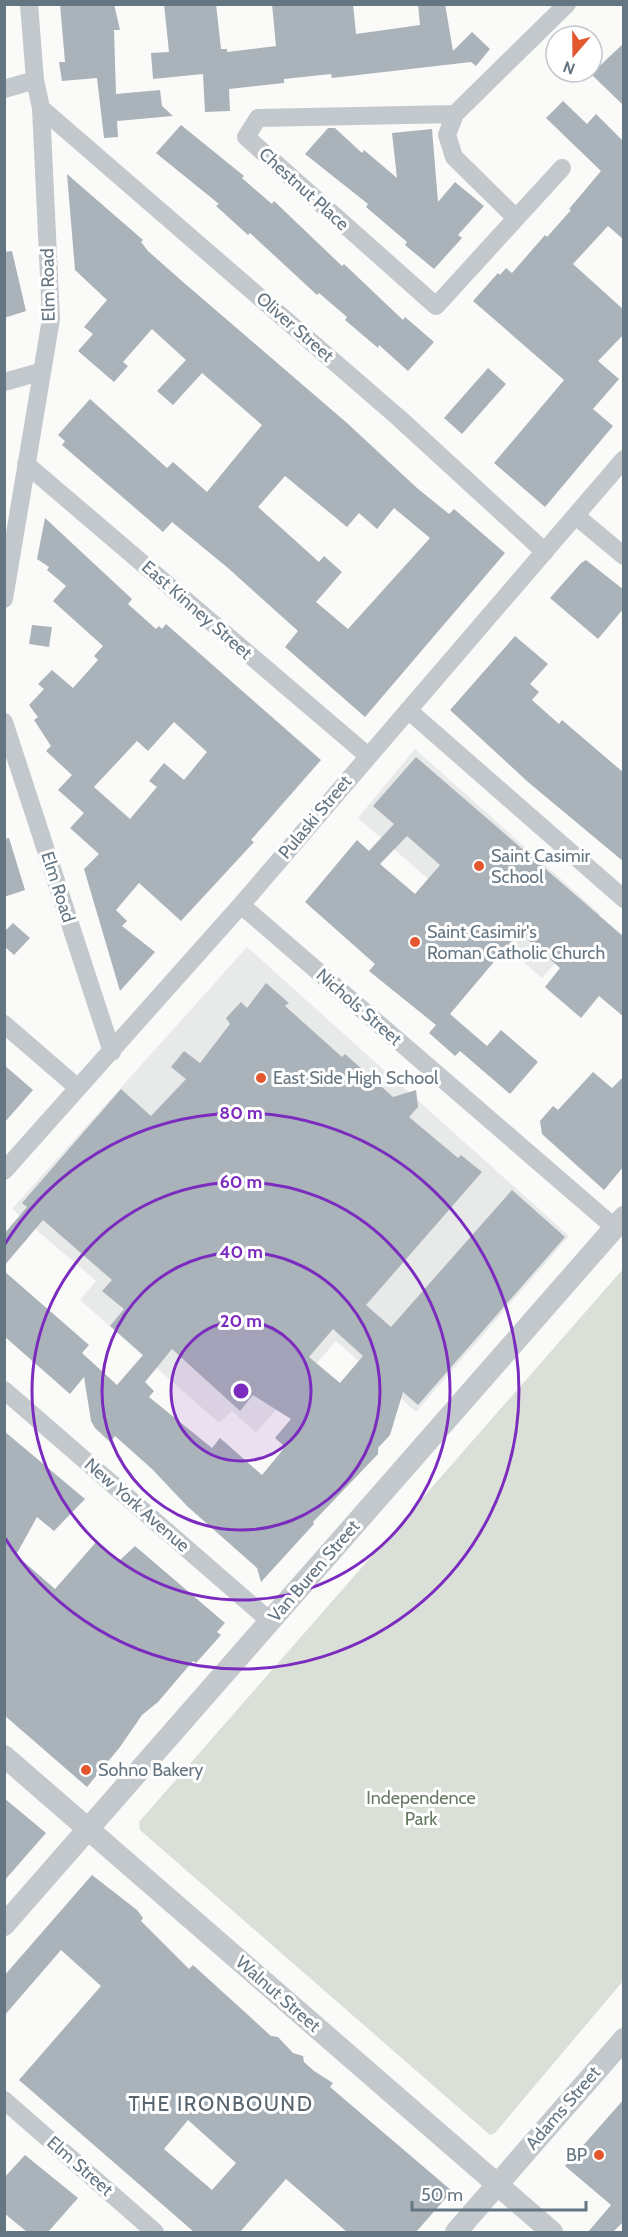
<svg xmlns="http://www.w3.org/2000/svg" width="628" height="2237" font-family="Cabin,sans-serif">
  <rect width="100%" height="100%" fill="#fafaf8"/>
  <!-- built -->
  <path fill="#e8e9e9" d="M415,749L600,914L542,978L358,818Z
    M247,947L569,1236L416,1412L336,1341L256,1433L232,1411L219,1423L80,1300L96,1281L12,1209Z"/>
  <!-- green -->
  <path fill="#dadfd7" d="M623,1269V1981L495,2133L490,2135L140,1830L139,1822Z"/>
  <!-- building -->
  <path fill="#aab3b9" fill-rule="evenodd" d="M60,4H114L120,30H114L116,94L160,90L162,106L173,116L117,121L118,137L104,138L97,78L62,81L59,62H65Z
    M164,4H216L221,49H227V52L276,46L272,4H353L356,34L420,25L418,4H445L453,51L472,32L490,49L476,66L471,62L332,78L331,74L284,79V83L229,89L230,111L205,112L203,74L153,79L151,53L169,52Z
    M624,43V106L591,74Z
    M563,101L587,124L596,114L624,142V240L608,226L573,264L624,310V334L598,361L619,379L593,409L613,426L545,507L494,463L564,380L473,301L498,273L500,275L506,268L512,273L545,235L547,237L571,210L569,209L601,171L546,118Z
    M181,125L244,176L242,178L272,204L274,201L342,266L344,264L403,320L405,317L434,342L408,371L379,345L378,348L345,320L347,317L319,293L317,295L250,233L248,235L216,206L219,204L156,153Z
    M328,128H335L362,153L364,150L397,178L392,133L432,129L438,202L455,182L484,206L458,235L462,238L434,269L405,245L407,242L366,207L368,204L305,154Z
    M67,174L143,240L141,242L148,251L183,282L347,423L417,488L449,514L454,509L505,553L365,717L285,647L298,631L228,568L172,522L163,532L62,445L65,441L58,435L90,399L167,468L173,462L207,492L262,425L202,373L173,405L157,391L186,360L152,329L123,362L128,366L114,382L78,351L93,334L84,327L107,300L75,270ZM285,476L347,527L359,513L377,529L394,508L430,538L348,629L316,602L342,572L324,556L319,562L258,507Z
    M12,251L26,311L4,318V252Z
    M488,368L506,384L462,434L444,418Z
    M45,518L132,599L128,604L156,629L159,626L162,629L166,624L321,760L251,840L254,842L181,921L139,883L116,910L127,921L122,926L155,952L120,991L84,869L99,854L70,828L84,813L58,790L72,775L46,751L51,746L34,720L38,717L29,705L44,689L38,684L52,670L73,688L98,660L94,656L103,646L53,601L66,586L47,570L49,567L37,559ZM174,722L207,752L184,780L164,763L149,781L157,787L130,819L94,787L137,741L148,751Z
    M586,560L624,590V608L598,639L550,598L581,563Z
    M32,625L52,627L49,647L29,644Z
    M515,636L548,664L530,684L539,692L532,700L559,724L562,720L624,773V862L528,782L450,710Z
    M416,757L624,937V1017L599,996L581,1018L545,987L560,968L519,932L450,1014L487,1046L501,1030L538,1062L510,1094L460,1051L455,1056L429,1033L436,1025L369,971L375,964L305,902L357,840L369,851L394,824L373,806ZM407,836L440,865L415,894L380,864Z
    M9,838L25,890L4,897V839Z
    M13,923L30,938L14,955L4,946V932Z
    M266,983L289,1003L285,1006L342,1057L345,1054L393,1097L416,1090L418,1107L409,1117L458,1158L461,1155L482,1172L366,1305L391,1327L512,1190L565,1237L418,1405L403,1392L390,1435L378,1448V1454L313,1522L314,1524L261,1582L257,1568L187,1506L152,1469L115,1436L110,1442L95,1428L91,1421L84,1377L70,1394L4,1336V1271L89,1345L82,1353L117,1385L143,1355L110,1326L124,1309L102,1291L112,1280L43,1220L4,1266V1234L27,1207L22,1203L121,1089L151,1116L186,1079L171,1067L184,1051L200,1063L230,1024L226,1018L241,1002L247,1008ZM333,1329L363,1356L340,1383L309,1357ZM172,1349L240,1411L253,1395L291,1419L275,1438L285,1447L262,1475L220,1438L212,1448L149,1397L154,1391L145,1382Z
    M4,1065L33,1090L4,1123Z
    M593,1072L612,1088L624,1076V1166L604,1190L542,1134L540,1121L553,1106L558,1110Z
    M4,1431L85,1499L54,1531L37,1517L16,1555L55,1589L97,1541L119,1561L135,1546L225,1623L217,1632L221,1635L196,1663L193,1661L158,1702L142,1715L120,1747L87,1787L4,1715Z
    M4,1798L46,1833L4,1881Z
    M92,1875L137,1910L143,1918L141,1921L189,1969L193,1965L271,2036L278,2037L293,2053L303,2056L304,2062L314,2071L333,2083L330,2087L452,2191L416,2232H347L286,2179L240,2232H194L19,2080L101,1986L61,1950L4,2016V1976ZM188,2120L236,2163L212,2190L164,2149Z
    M624,2099V2221L613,2232H588L611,2205L565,2166Z
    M25,2155L78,2198L48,2232H27L4,2213V2178Z"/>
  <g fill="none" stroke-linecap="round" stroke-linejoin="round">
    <!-- minor -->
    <path stroke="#c3c8cc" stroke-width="18" d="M4,89L35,80
      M41,108L399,418L545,552
      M455,114L447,135L454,157L516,218
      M562,168L436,306L246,137L258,118L455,114L567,4
      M4,382L40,372
      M26,464L367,755
      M576,516L624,556
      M4,599L51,319L41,108L35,80L29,4
      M408,710L624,899
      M4,722L112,1052
      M241,905L614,1227
      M4,1024L78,1088
      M4,1171L241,905L624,459
      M4,1390L270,1621
      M4,2100L155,2232"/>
    <!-- tertiary -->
    <path stroke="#c3c8cc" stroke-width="22" d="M4,1756L552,2232
      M4,1925L624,1217
      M456,2232L624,2039"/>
  </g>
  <!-- distance rings -->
  <circle cx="241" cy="1391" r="70" fill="#7b2cbf" fill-opacity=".12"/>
  <g fill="none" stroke="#7b2cbf" stroke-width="3">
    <circle cx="241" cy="1391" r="70"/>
    <circle cx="241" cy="1391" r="139"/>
    <circle cx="241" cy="1391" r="209"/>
    <path d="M5 1244A278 278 0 1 1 5 1538"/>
  </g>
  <!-- markers -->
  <g fill="#e4572e" stroke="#fff" stroke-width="2">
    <circle cx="479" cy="866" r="6"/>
    <circle cx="415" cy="942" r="6"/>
    <circle cx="261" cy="1078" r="6"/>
    <circle cx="86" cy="1770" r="6"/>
    <circle cx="599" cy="2155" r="6"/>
  </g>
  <g text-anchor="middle" stroke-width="6" stroke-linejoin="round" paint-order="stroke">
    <!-- street labels -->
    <g font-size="18" fill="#657683" stroke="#fff">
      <text transform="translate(304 189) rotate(42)" y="6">Chestnut Place</text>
      <text transform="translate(48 285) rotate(-91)" y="6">Elm Road</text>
      <text transform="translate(295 327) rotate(41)" y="6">Oliver Street</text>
      <text transform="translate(197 610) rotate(41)" y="6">East Kinney Street</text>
      <text transform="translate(315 817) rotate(-50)" y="6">Pulaski Street</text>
      <text transform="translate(58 887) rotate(72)" y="6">Elm Road</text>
      <text transform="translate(359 1007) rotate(41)" y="6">Nichols Street</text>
      <text transform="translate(137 1505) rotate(41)" y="6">New York Avenue</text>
      <text transform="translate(314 1571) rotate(-49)" y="6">Van Buren Street</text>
      <text transform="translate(278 1994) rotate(41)" y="6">Walnut Street</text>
      <text transform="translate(563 2108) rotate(-49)" y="6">Adams Street</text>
      <text transform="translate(80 2166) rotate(41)" y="6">Elm Street</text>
    </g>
    <!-- poi labels -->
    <g font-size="18" fill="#657683" stroke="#fff" text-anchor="start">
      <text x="491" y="862">Saint Casimir<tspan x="491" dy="21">School</tspan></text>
      <text x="427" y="938">Saint Casimir's<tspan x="427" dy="21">Roman Catholic Church</tspan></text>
      <text x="273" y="1084">East Side High School</text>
      <text x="98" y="1776">Sohno Bakery</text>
      <text x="587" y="2161" text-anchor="end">BP</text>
    </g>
    <!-- park labels -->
    <g font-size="18" fill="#687a64" stroke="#fff">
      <text x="421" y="1804">Independence<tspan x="421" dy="21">Park</tspan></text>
    </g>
    <!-- quarter labels -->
    <g font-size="21" letter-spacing="1.5" fill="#57646e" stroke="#fff">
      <text x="221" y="2111">THE IRONBOUND</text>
    </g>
  </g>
  <circle cx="241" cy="1391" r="9" fill="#7b2cbf" stroke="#fff" stroke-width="3"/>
  <g font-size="18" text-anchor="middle" font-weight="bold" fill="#7b2cbf" stroke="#fff" stroke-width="6" stroke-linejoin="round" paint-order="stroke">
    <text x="241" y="1119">80 m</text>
    <text x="241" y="1188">60 m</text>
    <text x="241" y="1258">40 m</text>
    <text x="241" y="1327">20 m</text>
  </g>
  <!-- border -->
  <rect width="628" height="2237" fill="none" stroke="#657683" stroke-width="12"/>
  <!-- north arrow -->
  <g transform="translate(574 54) rotate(200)"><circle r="28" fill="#ffffff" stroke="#c1c8cd" stroke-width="1.5"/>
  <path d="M0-4.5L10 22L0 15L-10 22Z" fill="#e4572e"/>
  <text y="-9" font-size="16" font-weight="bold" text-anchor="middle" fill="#657683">N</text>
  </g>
  <!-- scale -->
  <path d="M412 2201v9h174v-9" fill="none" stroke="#657683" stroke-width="3"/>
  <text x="421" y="2201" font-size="18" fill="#657683" stroke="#ffffff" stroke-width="4.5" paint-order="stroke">50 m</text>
</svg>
